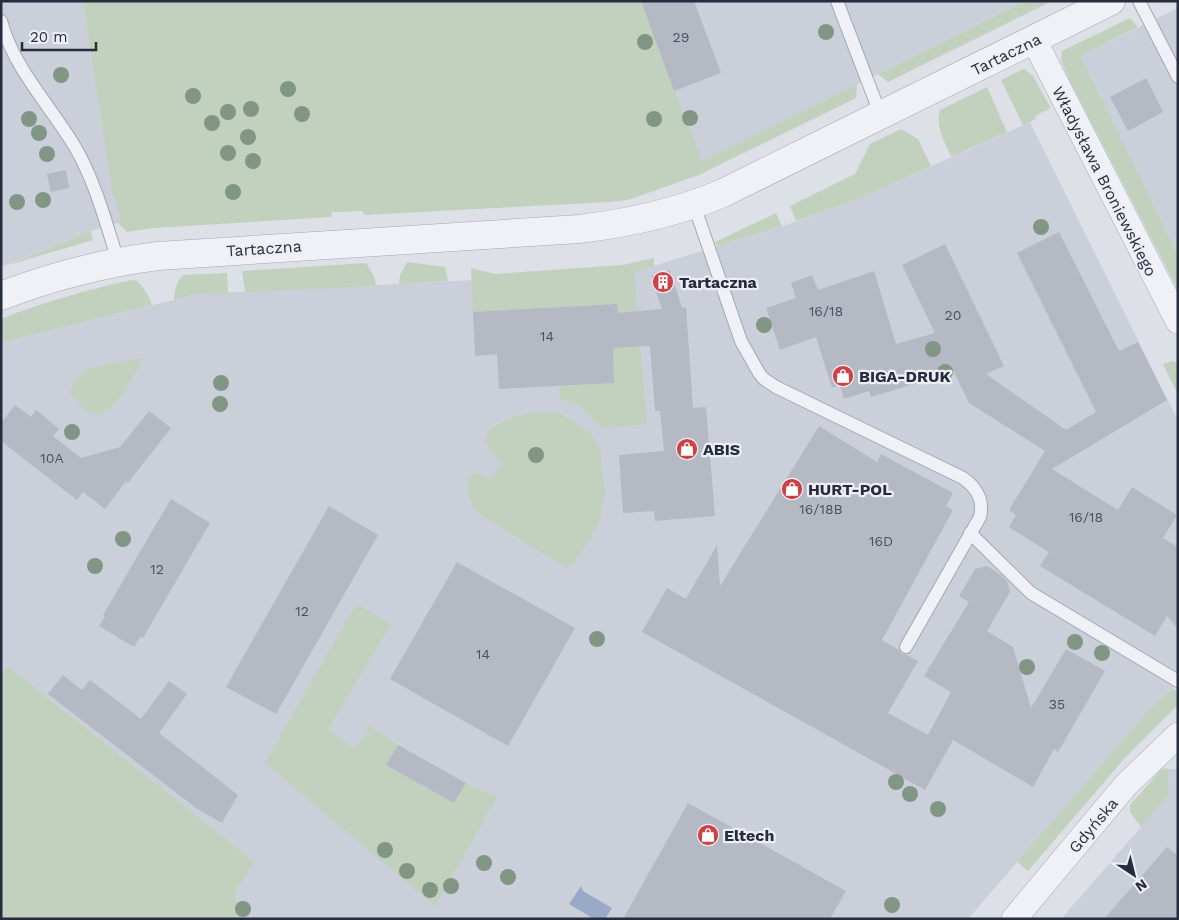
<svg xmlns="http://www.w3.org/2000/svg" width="1179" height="920" font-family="'Work Sans',sans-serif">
  <rect width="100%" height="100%" fill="#dde0e7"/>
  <!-- built -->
  <path fill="#cbcfd9" d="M1,1H1025L628,198L121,222L91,231L1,267Z
    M1178,8V255L1081,56Z
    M1030,122L1178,421V683L1155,703L968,919H240L235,891L255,862L8,666L1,675V343L197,294L634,272L789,224L856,200Z
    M1178,766V919H1061L1168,796L1169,769H1175Z"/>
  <!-- green -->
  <path fill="#c1d1be" d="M83,1H641L702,161L857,84L856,98L699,175L628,200L608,202L365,215L362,211L332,212L331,217L154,228L127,232L118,223L121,222L112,190Z
    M1025,1H1052L888,82L878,74Z
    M1130,18L1138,27L1081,56L1178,255V290L1069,79L1061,60L1062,51Z
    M1024,69L1033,76L1050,107L1049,109L1035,116L1036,119L1023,125L1001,80Z
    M987,87L1007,132L951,157C945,142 935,126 940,110Z
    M901,129L918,139L931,166L856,200L796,221L790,206L855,174L870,144Z
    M776,213L782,226L717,246L715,242Z
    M91,231L93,240L5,266Z
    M654,258V266L634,272L647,424L602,428L580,406L560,399V386L614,383L613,348L632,347L618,324L617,304L473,312L471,268L495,274L623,265Z
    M407,262L445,267L448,281L399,284L400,275Z
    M366,263L374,276L376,286L245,292L242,271Z
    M227,273L228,293L197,294L174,300C175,289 176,283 183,275Z
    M131,280L137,281C144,288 149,295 152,305L1,343V319C43,302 87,290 131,280Z
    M141,358L143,359C134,374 114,420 91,413C84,411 76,400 71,395L70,391L73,384L86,369Z
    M1172,361L1178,363V395L1163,364Z
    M533,412H557L573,421L591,434L600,450L605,491L600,517L591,537L574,563L567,568L481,515C479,513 476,510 473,506C469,500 461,472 477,473C481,474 487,478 491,480L502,464C498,457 488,449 486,442C483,424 521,415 533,412Z
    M356,604L391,624L328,729L355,750L370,726L398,745L387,766L454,803L466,783L497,797L435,906L265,763Z
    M8,666L255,862L235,891L240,919H1V675Z
    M1173,688L1178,692V705L1124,759L1028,871L1017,862L1155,703Z
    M1165,768L1169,769L1168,796L1141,827L1130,812V805L1161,770Z"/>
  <!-- water -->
  <path fill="#98aac8" d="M581,886L583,891L612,908L605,919H594L569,904Z"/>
  <!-- building -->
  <path fill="#b5b9c4" d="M641,1H694L721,73L674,91Z
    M1146,78L1163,112L1128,131L1110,97Z
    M66,170L69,188L51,192L47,174Z
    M1059,232L1119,351L1138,342L1167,400L1052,469L1118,510L1132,487L1177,515L1163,538L1178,547V629L1167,616L1155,636L1040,566L1049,552L1009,527L1016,515L1009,510L1045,451L969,403L954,372L871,397L869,391L844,399L840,385L832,388L816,337L780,350L766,308L796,298L791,283L812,275L818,290L874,271L896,344L935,333L902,265L945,244L1004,366L986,374L1066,430L1096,412L1017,253Z
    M670,270L682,308L686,307L693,408L706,407L715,516L655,521L654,511L623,513L619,455L664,451L660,411H655L650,346L613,348L614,383L499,389L497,354L475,356L473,312L617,304L618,313L662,309L651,276Z
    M15,405L31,417L36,410L59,429L53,436L81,458L120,447L149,411L171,428L128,483L126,481L105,509L83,492L77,500L1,441V423Z
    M819,426L877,462L881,454L953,493L946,506L953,510L882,640L899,650L902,654L907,655L918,661L888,713L928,735L951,692L924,676L969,602L959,596L975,569L987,566L1001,575L1007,581L1010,592L987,631L1013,647L1031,708L1066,649L1105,671L1058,752L1054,749L1033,787L953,740L925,790L642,632L667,588L686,599L717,545L720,586Z
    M171,499L210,523L143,638L140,637L134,647L99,626L105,616L103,615Z
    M329,506L378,535L276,714L226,687Z
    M457,562L575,628L508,746L390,679Z
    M63,675L82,690L90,680L141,719L169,681L187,694L159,733L238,795L222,823L196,808L48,694Z
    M398,745L466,783L454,803L386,765Z
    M688,803L846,891L830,919H623Z
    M1167,847L1178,856V919H1104Z"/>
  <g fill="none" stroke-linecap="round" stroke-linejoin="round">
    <!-- service casing -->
    <g stroke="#a3a7b1" stroke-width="14">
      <path id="service" d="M837,1L881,116
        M1139,1L1178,77
        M1,21C14,69 50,105 75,147C95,181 106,223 118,261
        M694,205L741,341L759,373L764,379L776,387L963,478C977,488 984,500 980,517L906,647
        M970,533L1031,593L1178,681"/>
    </g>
    <!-- minor casing -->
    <g stroke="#a3a7b1" stroke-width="26">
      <path id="minor" d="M1034,40L1178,321
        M1014,919L1125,786L1178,735"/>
    </g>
    <!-- tertiary casing -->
    <g stroke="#a3a7b1" stroke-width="29">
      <path id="tertiary" d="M1,296C52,276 104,263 158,256L579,229C630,223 676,213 723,193L1111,1"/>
    </g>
    <!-- service -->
    <use href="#service" stroke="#f0f1f6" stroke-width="12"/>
    <!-- minor -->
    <use href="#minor" stroke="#f0f1f6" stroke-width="25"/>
    <!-- tertiary -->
    <use href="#tertiary" stroke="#f0f1f6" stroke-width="28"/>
  </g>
  <!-- trees -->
  <g fill="#829685">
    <circle cx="826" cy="32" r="8"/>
    <circle cx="645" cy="42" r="8"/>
    <circle cx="61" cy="75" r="8"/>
    <circle cx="288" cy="89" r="8"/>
    <circle cx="193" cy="96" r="8"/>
    <circle cx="251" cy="109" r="8"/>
    <circle cx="228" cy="112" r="8"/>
    <circle cx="302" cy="114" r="8"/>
    <circle cx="690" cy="118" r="8"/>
    <circle cx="29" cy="119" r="8"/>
    <circle cx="654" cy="119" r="8"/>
    <circle cx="212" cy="123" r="8"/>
    <circle cx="39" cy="133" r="8"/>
    <circle cx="248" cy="137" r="8"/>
    <circle cx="228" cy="153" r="8"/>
    <circle cx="47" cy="154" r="8"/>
    <circle cx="253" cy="161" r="8"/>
    <circle cx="233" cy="192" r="8"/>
    <circle cx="43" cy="200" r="8"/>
    <circle cx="17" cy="202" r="8"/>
    <circle cx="1041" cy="227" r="8"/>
    <circle cx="764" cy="325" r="8"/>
    <circle cx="933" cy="349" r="8"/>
    <circle cx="945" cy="372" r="8"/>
    <circle cx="221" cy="383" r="8"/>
    <circle cx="220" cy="404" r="8"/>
    <circle cx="72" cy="432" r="8"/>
    <circle cx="536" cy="455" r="8"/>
    <circle cx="123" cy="539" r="8"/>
    <circle cx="95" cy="566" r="8"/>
    <circle cx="597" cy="639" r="8"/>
    <circle cx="1075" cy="642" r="8"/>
    <circle cx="1102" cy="653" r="8"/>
    <circle cx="1027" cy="667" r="8"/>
    <circle cx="896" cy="782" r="8"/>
    <circle cx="910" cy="794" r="8"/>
    <circle cx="938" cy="809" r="8"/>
    <circle cx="385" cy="850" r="8"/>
    <circle cx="484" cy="863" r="8"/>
    <circle cx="407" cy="871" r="8"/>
    <circle cx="508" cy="877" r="8"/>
    <circle cx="451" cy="886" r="8"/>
    <circle cx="430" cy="890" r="8"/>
    <circle cx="892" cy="905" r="8"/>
    <circle cx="243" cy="909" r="8"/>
  </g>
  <!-- icons -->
  <defs>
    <g id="building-disc" transform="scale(1.125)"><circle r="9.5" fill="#ce4147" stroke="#edeff5"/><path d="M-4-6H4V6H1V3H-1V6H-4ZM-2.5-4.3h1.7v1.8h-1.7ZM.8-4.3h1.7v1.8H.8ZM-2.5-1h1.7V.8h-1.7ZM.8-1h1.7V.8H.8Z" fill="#fff"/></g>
    <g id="shop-disc" transform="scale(1.125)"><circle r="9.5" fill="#ce4147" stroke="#edeff5"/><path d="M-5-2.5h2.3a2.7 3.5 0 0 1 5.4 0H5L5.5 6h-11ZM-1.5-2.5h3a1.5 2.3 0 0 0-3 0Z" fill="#fff"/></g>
  </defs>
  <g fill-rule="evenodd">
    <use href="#building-disc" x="663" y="282"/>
    <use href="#shop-disc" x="843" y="376"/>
    <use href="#shop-disc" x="687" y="449"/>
    <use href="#shop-disc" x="792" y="489"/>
    <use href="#shop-disc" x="708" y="835"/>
  </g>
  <g text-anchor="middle" stroke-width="4.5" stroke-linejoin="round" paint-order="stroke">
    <!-- number labels -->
    <g font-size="14" fill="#4a5060">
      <text x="681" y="42">29</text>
      <text x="826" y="316">16/18</text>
      <text x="953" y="320">20</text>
      <text x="547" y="341">14</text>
      <text x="52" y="463">10A</text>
      <text x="821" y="514">16/18B</text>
      <text x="1086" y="522">16/18</text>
      <text x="881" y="546">16D</text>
      <text x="157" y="574">12</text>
      <text x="302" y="616">12</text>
      <text x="483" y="659">14</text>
      <text x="1057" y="709">35</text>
    </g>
    <!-- street labels -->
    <g font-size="16" fill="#272d3e" stroke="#edeff5">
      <text transform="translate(1006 54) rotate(-26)" y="6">Tartaczna</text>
      <text transform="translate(1105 181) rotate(63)" y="6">Władysława Broniewskiego</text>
      <text transform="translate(264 248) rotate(-4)" y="6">Tartaczna</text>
      <text transform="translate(1093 825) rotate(-50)" y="6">Gdyńska</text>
    </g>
    <!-- poi labels -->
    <g font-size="16" font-weight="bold" fill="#272d3e" stroke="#edeff5" text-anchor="start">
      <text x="679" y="288">Tartaczna</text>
      <text x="859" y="382">BIGA-DRUK</text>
      <text x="703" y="455">ABIS</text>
      <text x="808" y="495">HURT-POL</text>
      <text x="724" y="841">Eltech</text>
    </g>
  </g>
  <!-- border -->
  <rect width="1179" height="920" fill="none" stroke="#272d3e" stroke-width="5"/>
  <!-- north arrow -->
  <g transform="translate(1134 875) rotate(145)" stroke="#edeff5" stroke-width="4" paint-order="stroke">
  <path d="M0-4L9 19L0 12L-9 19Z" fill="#272d3e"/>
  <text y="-8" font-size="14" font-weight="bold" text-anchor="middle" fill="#272d3e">N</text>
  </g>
  <!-- scale -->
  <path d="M22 42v8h74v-8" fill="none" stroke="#272d3e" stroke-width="2.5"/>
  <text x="30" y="42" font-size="15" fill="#272d3e" stroke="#edeff5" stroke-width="4" paint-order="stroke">20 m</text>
</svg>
